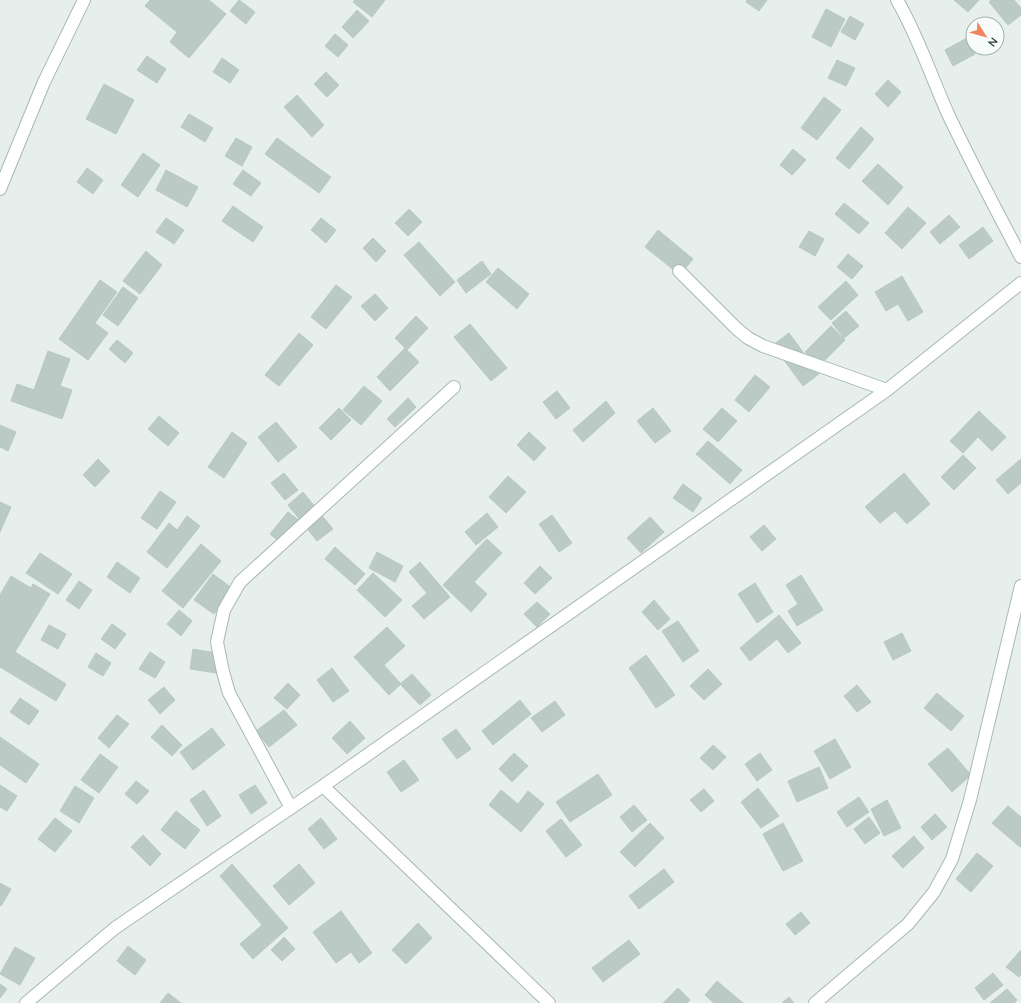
<svg xmlns="http://www.w3.org/2000/svg" width="1021" height="1003" font-family="Quicksand,sans-serif">
  <rect width="100%" height="100%" fill="#e6efeb"/>
  <!-- building -->
  <path fill="#bbcac4" stroke="#b8c9c2" d="M150,0H209L226,14L189,58L170,42L177,32L145,6Z
    M239,0L255,12L246,24L230,11Z
    M355,0H385L372,17L353,2Z
    M747,0H767L759,11L746,2Z
    M954,0H979L968,12Z
    M991,0H1014L1021,8V15L1008,25L989,2Z
    M826,9L845,19L831,47L812,37Z
    M357,10L369,21L353,38L342,27Z
    M850,16L864,24L855,40L841,32Z
    M335,34L348,45L338,57L325,46Z
    M967,38L975,54L953,66L945,50Z
    M147,56L166,69L157,83L137,70Z
    M222,58L239,70L230,83L213,72Z
    M837,60L855,68L846,86L828,78Z
    M326,72L339,85L327,97L314,84Z
    M888,80L901,92L888,107L875,94Z
    M104,84L134,100L116,134L86,119Z
    M297,95L324,125L312,137L284,107Z
    M824,97L841,110L817,140L801,128Z
    M189,114L213,128L205,142L181,127Z
    M861,127L874,139L849,169L836,158Z
    M236,138L252,147L242,166L225,156Z
    M277,138L331,177L319,193L265,154Z
    M793,149L806,160L792,175L780,165Z
    M143,153L160,165L138,197L121,185Z
    M878,164L903,187L888,205L862,181Z
    M87,168L103,180L93,194L77,182Z
    M166,170L198,187L187,207L156,190Z
    M243,170L261,183L251,196L233,184Z
    M844,203L869,223L859,234L835,214Z
    M233,206L263,227L253,242L222,221Z
    M908,207L926,223L902,249L885,233Z
    M409,209L422,222L408,236L395,223Z
    M949,215L960,227L940,244L930,232Z
    M166,218L184,230L174,244L156,232Z
    M321,218L336,230L326,243L311,230Z
    M983,227L993,241L969,259L959,245Z
    M658,230L693,259L680,275L645,247Z
    M809,231L824,239L815,256L799,247Z
    M373,238L386,251L376,262L363,248Z
    M419,242L455,282L440,296L404,255Z
    M146,251L162,265L140,294L123,281Z
    M848,254L863,266L852,279L837,267Z
    M482,261L491,274L466,293L457,280Z
    M498,268L529,294L517,309L486,282Z
    M902,276L923,312L908,321L898,304L886,311L875,292Z
    M100,280L117,292L95,323L108,333L88,360L59,339Z
    M846,281L858,295L831,320L818,307Z
    M336,285L352,297L326,329L311,317Z
    M123,287L138,298L118,326L103,315Z
    M375,294L388,308L375,321L361,306Z
    M846,311L859,326L844,338L832,323Z
    M416,316L428,328L407,350L395,338Z
    M470,324L507,368L491,381L454,337Z
    M831,326L845,340L819,366L805,352Z
    M299,333L313,345L279,386L265,375Z
    M789,333L819,374L803,386L773,345Z
    M117,340L133,353L125,363L109,349Z
    M405,348L419,362L390,391L377,377Z
    M48,351L70,359L60,386L72,390L62,419L11,401L17,384L34,390Z
    M755,375L770,387L749,412L735,400Z
    M364,386L382,401L361,425L343,410Z
    M557,391L570,408L556,419L543,402Z
    M408,398L416,407L395,427L387,419Z
    M606,401L615,413L583,442L573,430Z
    M339,408L351,420L331,440L319,428Z
    M653,408L671,431L655,443L637,421Z
    M722,408L737,421L718,442L703,429Z
    M979,411L1006,437L992,451L978,437L963,453L950,441Z
    M159,416L179,433L168,446L148,429Z
    M276,422L297,447L278,462L258,437Z
    M0,425L16,432L8,451L0,447Z
    M232,432L247,443L224,478L208,467Z
    M529,432L546,448L534,461L517,445Z
    M708,441L742,470L730,484L696,454Z
    M963,455L976,468L954,490L941,477Z
    M98,459L110,471L95,487L83,475Z
    M1021,459V483L1008,494L996,480Z
    M284,473L298,490L285,500L271,483Z
    M904,473L930,504L907,524L895,511L880,523L865,507Z
    M508,476L526,492L506,513L489,497Z
    M683,484L702,498L693,512L673,498Z
    M160,491L176,502L157,529L141,518Z
    M303,492L333,529L317,541L288,505Z
    M0,502L11,507L0,532Z
    M288,512L301,522L282,544L270,534Z
    M487,513L498,527L476,545L465,532Z
    M552,515L572,543L559,552L539,524Z
    M187,516L200,526L167,568L147,552L169,523L177,530Z
    M650,517L664,532L641,553L627,538Z
    M764,525L776,539L762,551L750,537Z
    M487,539L502,553L474,582L487,594L471,612L443,585Z
    M201,544L221,561L183,608L162,591Z
    M335,547L365,574L355,585L325,559Z
    M377,552L403,566L395,582L369,568Z
    M40,553L72,574L58,594L26,573Z
    M117,562L140,578L130,593L107,577Z
    M420,562L450,597L424,619L412,606L427,593L409,572Z
    M540,566L552,578L535,594L524,583Z
    M373,573L402,600L385,617L357,590Z
    M213,574L233,589L214,614L194,600Z
    M801,575L823,610L797,626L788,611L798,604L786,585Z
    M11,576L31,588L33,584L50,594L15,652L66,684L56,701L0,667V595Z
    M79,581L92,590L79,609L66,600Z
    M755,583L773,612L757,623L738,594Z
    M654,600L670,619L658,630L642,612Z
    M537,602L550,614L537,627L524,614Z
    M179,610L192,621L181,636L167,624Z
    M779,615L801,643L788,653L777,639L750,661L740,648Z
    M678,621L699,651L683,662L662,631Z
    M112,624L126,634L115,649L101,639Z
    M49,625L66,634L58,649L41,640Z
    M387,627L405,646L384,665L401,684L389,695L354,657Z
    M902,633L911,651L893,660L884,642Z
    M193,649L227,655L223,674L190,669Z
    M150,652L165,662L155,678L139,669Z
    M96,653L111,663L103,676L88,667Z
    M646,655L675,695L656,708L629,668Z
    M332,668L349,691L333,702L317,680Z
    M708,669L722,684L704,700L690,686Z
    M412,674L431,695L420,705L400,684Z
    M288,683L300,695L287,709L274,698Z
    M857,685L871,702L857,712L844,696Z
    M164,687L175,700L160,714L148,700Z
    M937,693L964,716L951,731L924,708Z
    M20,698L39,711L29,725L10,712Z
    M520,700L531,714L493,745L482,731Z
    M555,701L565,715L542,732L531,718Z
    M284,710L297,725L269,747L256,731Z
    M117,715L129,724L109,748L98,738Z
    M350,721L365,738L347,754L332,738Z
    M162,725L182,745L172,756L151,737Z
    M212,728L225,745L193,770L180,752Z
    M456,729L471,749L457,759L442,739Z
    M0,737L39,764L26,783L0,765Z
    M835,739L851,767L830,779L814,751Z
    M713,745L726,757L713,770L700,758Z
    M948,748L971,775L952,792L928,764Z
    M514,753L528,766L512,782L499,769Z
    M760,753L772,770L757,781L745,764Z
    M100,754L118,767L99,793L81,780Z
    M404,760L419,780L401,792L387,772Z
    M819,767L828,788L797,802L788,781Z
    M598,774L612,795L570,822L556,802Z
    M136,781L149,791L137,804L125,794Z
    M0,785L17,796L7,811L0,807Z
    M255,785L267,803L251,814L239,795Z
    M75,786L94,798L79,823L60,811Z
    M758,788L779,816L761,828L741,802Z
    M704,789L714,801L701,812L690,800Z
    M204,790L221,816L207,826L190,800Z
    M501,790L518,804L528,791L544,804L521,832L489,805Z
    M859,797L869,812L847,827L837,812Z
    M887,800L901,828L884,836L871,809Z
    M634,805L647,820L632,832L620,817Z
    M1008,806L1021,817V846L1020,847L992,823Z
    M176,811L200,830L185,849L161,830Z
    M935,814L947,827L932,840L921,827Z
    M869,817L880,833L865,844L854,829Z
    M55,818L72,831L55,852L38,839Z
    M321,818L337,839L324,849L308,829Z
    M561,819L582,845L566,857L546,831Z
    M650,823L664,838L635,867L620,852Z
    M783,823L803,861L783,871L763,834Z
    M143,835L161,854L150,866L131,847Z
    M914,836L924,848L903,868L892,856Z
    M977,853L993,866L971,892L956,879Z
    M232,864L288,928L253,959L240,944L262,925L220,876Z
    M299,864L315,883L289,905L273,886Z
    M664,869L674,882L639,909L629,896Z
    M0,883L11,889L1,906L0,905Z
    M341,911L372,953L359,963L351,952L336,963L313,932Z
    M801,912L810,923L795,935L786,924Z
    M418,923L432,938L406,964L392,950Z
    M284,937L295,949L282,961L271,950Z
    M629,940L640,954L603,982L592,968Z
    M128,946L146,960L135,975L117,961Z
    M15,947L35,958L20,985L0,974Z
    M1021,950V974L1019,977L1006,967Z
    M993,973L1003,985L984,1000L975,988Z
    M717,981L743,1003H714L705,995Z
    M0,984L7,989L0,998Z
    M678,988L690,1000L687,1003H663Z
    M1007,989L1017,1000L1014,1003H990Z
    M168,993L181,1003H160Z
    M789,997L794,1003H782Z"/>
  <g fill="none" stroke-linecap="round" stroke-linejoin="round">
    <!-- minor casing -->
    <g stroke="#a8b8b2" stroke-width="14">
      <path id="minor" d="M897,0C918,36 931,76 948,114C971,162 996,210 1021,257
        M0,189L44,82L84,0
        M679,271L737,329L748,338L763,346L887,390
        M323,786L549,1003
        M291,808L229,693L223,672L217,642L224,610L240,582L454,387
        M26,1003L115,928L323,786L887,390L1021,283
        M815,1003L908,924L934,892L952,859L970,800L1021,586"/>
    </g>
    <!-- minor -->
    <use href="#minor" stroke="#fff" stroke-width="12"/>
  </g>
  <!-- north arrow -->
  <g transform="translate(985 36) rotate(127)"><circle r="19" fill="#f7fbf9" stroke="#a3b1ad"/>
  <path d="M0-3L7 15L0 10L-7 15Z" fill="#f4845f"/>
  <text y="-6" font-size="11" font-weight="bold" text-anchor="middle" fill="#24423a">N</text>
  </g>
</svg>
